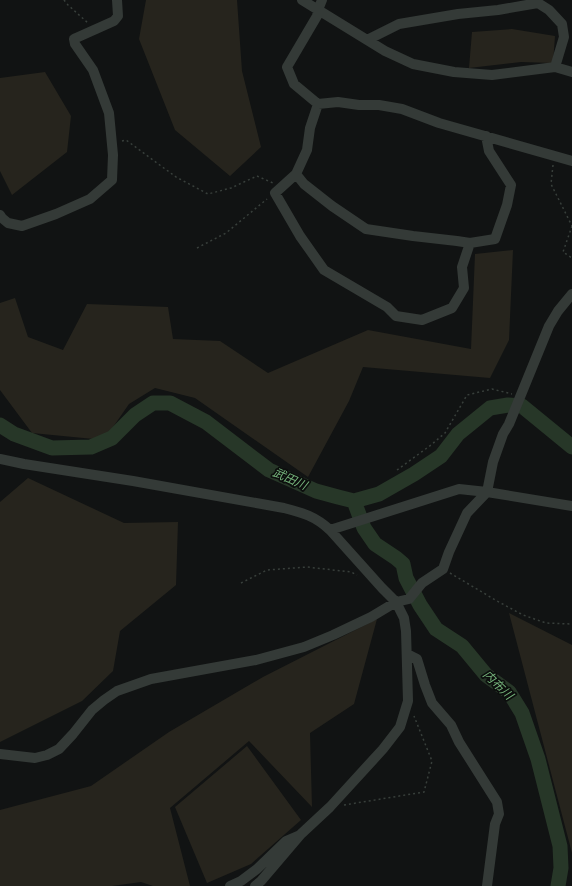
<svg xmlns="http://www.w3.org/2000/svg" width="572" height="886" font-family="'IBM Plex Sans','Noto Sans JP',sans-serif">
  <rect width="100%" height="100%" fill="#111313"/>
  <!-- green -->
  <path fill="#26241d" d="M146,0H237L242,71L261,147L230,176L175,130L139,39Z
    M512,29L555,36L553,63L521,62L469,68L472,32Z
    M45,72L71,116L67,152L12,195L0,171V78Z
    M513,250L509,340L490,378L363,367L349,401L308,477L195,398L155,388L129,404L104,440L32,433L0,390V303L15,298L28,337L63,350L87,304L168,307L173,339L220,341L268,373L368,330L471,349L475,254Z
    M28,478L124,523L178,522L176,585L120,631L113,671L82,701L0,742V502Z
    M509,613L572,645V853Z
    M377,619L354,704L310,733L312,807L249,741L170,808L190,886H153L141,882L112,886H0V810L91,786L169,732L263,677Z
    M247,746L301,820L251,864L207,883L175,807Z"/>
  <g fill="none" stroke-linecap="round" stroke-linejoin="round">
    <!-- river -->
    <path stroke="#273728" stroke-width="15" d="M0,425L14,434L52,448L91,447L112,438L135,415L153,403H170L206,422L269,470L316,491L338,497L354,501L379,494L414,474L441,456L458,434L490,408L508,405L522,406L572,447
      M354,501L364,528L375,544L396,558L403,564L406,578L420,605L436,629L462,646L486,675L509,692L522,713L538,759L560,846L561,868L558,886"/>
    <!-- path -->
    <path stroke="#383f3b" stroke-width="1.5" stroke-dasharray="2 3" stroke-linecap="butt" d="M64,0L68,5L88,23
      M122,141L126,140L176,177L208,194L231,188L257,176L273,183
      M553,165L551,184L572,226
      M572,226L563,252L572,258
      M197,248L226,233L267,199
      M397,470L431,445L445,433L467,395L492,389L512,394
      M450,573L497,601L523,615L546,623L572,624
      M241,583L267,570L307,567L351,572L357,575
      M344,805L424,792L432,761L414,716"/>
    <!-- minor -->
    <path stroke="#343a37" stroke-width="10" d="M302,0L385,51L413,64L454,72L492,75L555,67L572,72
      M322,0L318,10L317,16L287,67L294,84L318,104L338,102L359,105H379L402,109L439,123L572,161
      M537,0L538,3L549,10L562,24L564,37L555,67
      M367,40L399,24L458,14L498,10L538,3
      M318,104L310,128L307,150L296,174L275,193L300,236L324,270L387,307L396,316L422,320L452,308L464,288L462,267L470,243L495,239L507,205L511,185L489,151L486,136
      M296,174L304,184L332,206L366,229L413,236L457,241L470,243
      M0,215L2,218L8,223L22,226L56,214L90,199L112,180L113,155L109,113L93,70L75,44L74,39L76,38L114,21L118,16L117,0
      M0,459L24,464L133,481L284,508C303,513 315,516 330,530L382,588L396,602L404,618L406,631L408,701L400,727L383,749L330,807L301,834L261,881L255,886
      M330,530L459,489L487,492L572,506
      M407,654L417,659L425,685L432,703L451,725L459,742L497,802L499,814L495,824L487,886
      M0,754L35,758L47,755L59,749L73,734L92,710L104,700L117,691L151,679L256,660L304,647L333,635L371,617L396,602L409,599L422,583L443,569L449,552L467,513L487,492L493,462L503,434L509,424L549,326L558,311L572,294
      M230,886L241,881L257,869L286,841L300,835"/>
  </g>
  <g text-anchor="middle" stroke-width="3.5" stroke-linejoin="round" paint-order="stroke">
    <!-- water labels -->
    <g font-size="12" font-style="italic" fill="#75b37b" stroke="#0c0e0d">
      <text transform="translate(290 479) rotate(24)" y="4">武田川</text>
      <text transform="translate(498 685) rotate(44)" y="4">内布川</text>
    </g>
  </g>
</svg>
